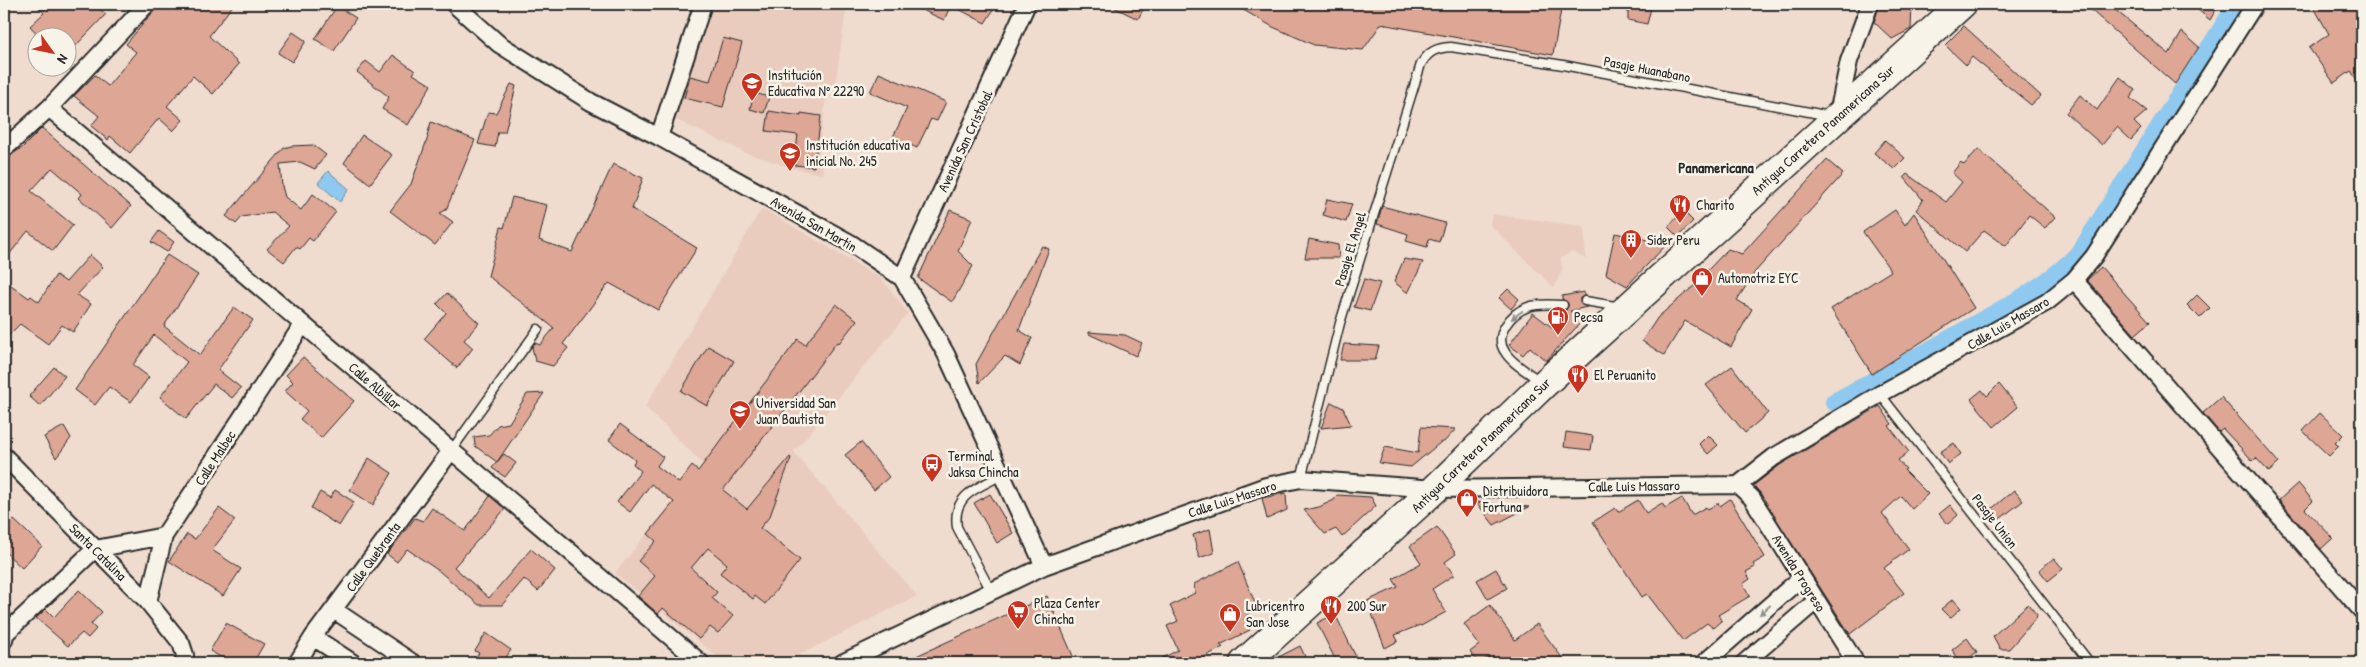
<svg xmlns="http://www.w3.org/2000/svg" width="2366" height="667" font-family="'Patrick Hand',sans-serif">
  <rect width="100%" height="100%" fill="#efdccf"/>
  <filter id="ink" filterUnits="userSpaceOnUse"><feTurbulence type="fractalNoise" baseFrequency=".02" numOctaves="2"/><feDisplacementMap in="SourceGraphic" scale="10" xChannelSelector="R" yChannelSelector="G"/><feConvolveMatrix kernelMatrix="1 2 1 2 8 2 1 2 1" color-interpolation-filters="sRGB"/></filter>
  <g filter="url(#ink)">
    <!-- built -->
    <path fill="#eaccbe" d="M710,4H847L835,86L828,85L817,164L823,166L822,174L795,169L746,153L672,118Z
      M762,208L882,279L908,313L794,452L917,596L783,663H725L615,573L703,464L645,407Z
      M1492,214L1584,226L1586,259L1572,252L1561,258L1562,270L1554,288L1490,225Z"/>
    <!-- water -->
    <path fill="#8fc9ef" stroke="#678aa1" d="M328,171L349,189L340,202L318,183Z"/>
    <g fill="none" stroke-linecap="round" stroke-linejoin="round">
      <!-- canal -->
      <path stroke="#8fc9ef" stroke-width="18" d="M1834,402C1879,378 1925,353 1970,327C2009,305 2049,285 2080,252L2237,4"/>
    </g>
    <!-- building -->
    <path fill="#dda695" stroke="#2b2b2b" d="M35,4H93L106,14L68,54V38H41L30,26L44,13Z
      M157,4H234L209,36L239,64L213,94L193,76L167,106L183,120L173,131L159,118L130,153L110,136L108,140L91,126L99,116L74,96L95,75L108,86L136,52L126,44L154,11Z
      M909,4H997L985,23L951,5L944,20Z
      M1107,4H1146L1138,19Z
      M1233,4H1562L1553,55L1381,24L1363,50L1314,45L1273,27Z
      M1628,4H1652L1647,24L1628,20Z
      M1880,4H1912L1911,29L1892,39L1874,22Z
      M2084,4H2108L2169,54L2182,32L2199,47L2175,84Z
      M2191,4H2219L2210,20Z
      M2312,4H2358L2362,14V87L2351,71L2334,83L2309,48L2329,34Z
      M337,6L356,18L334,51L315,39Z
      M1964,26L2041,96L2031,105L1972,57L1966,65L1945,45Z
      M293,32L306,41L292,62L278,53Z
      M723,38L742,43L723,107L684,98L690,76L710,81Z
      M393,55L415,71L413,74L431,85L408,125L382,109L389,97L357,72L366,61L380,72Z
      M879,73L946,102L937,121L931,119L917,148L893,137L907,108L870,92Z
      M2120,77L2136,90L2130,98L2147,111L2134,122L2141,129L2131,140L2117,127L2102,145L2066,113L2080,95L2097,110Z
      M511,84L516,86L505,132H498L495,147L478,144L488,112L496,113Z
      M754,93L769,97L764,113L750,109Z
      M769,111L801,116V113L821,116L814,167L794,165L798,135L766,131Z
      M431,122L475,140L446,210L440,213L453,222L435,245L390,211L411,184L428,137L427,136Z
      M42,128L131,206L112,228L79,198L82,194L52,168L31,191L73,225L53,251L28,231L4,261V159L22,148Z
      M362,135L392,155L370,184L344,163Z
      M1885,140L1905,158L1894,169L1874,153Z
      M313,145L326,155L315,169L300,162L280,164L282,186L285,197L301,210L313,194L336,212L313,241L309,238L300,249L296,247L284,262L267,249L289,226L272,212L242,217L236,224L226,216L284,148L291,146Z
      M1978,149L2055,217L2045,228L2029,215L2006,246L1984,230L1965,252L1916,210L1923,200L1904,177L1907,174L1946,202L1962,182L1952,173L1961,162L1964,165Z
      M1827,160L1843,174L1755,272L1737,300L1752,309L1731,347L1685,321L1664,355L1642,341L1658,317L1709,273L1707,271L1728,249L1742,254Z
      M613,164L643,178L632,209L697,248L658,310L609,283L563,344L568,348L553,366L535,361L532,347L535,343L540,345L554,328L488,276L501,227L504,228L512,197L547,205L539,240L572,252Z
      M1327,199L1352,204L1346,222L1323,215Z
      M1382,206L1445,223L1439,242L1429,239L1427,247L1406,241L1408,234L1377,224Z
      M950,210L972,219L958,251L973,266L952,302L918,278Z
      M1895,210L1905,225L1914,213L1974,308L1872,374L1831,309L1891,271L1863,232Z
      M1683,211L1693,221L1678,237L1668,227Z
      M159,231L174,242L167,252L151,242Z
      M1615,233L1667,244L1627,286L1606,274Z
      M1309,239L1338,245L1339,258H1305Z
      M1042,246L1049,249L1019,330L1032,338L1020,365L1005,356L979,383L976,364Z
      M90,255L103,267L77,295L91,304L73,332L62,325L48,344L20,324L4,340V280L29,298L31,296L39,302L56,275L66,282Z
      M167,255L198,275L164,326L200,355L234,307L253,320L218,370L241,388L232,398L214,384L186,419L160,397L187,362L154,335L133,365L149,377L131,402L109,387L95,405L75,390Z
      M1404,259L1423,262L1408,293L1394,282Z
      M2101,267L2150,322L2135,335L2087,280Z
      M1364,279L1380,283L1370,311L1354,307Z
      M1508,289L1519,299L1511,309L1499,298Z
      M1584,292V296L1580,298V302L1587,307L1570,311L1582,321L1546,361L1530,347L1523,355L1509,345L1533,313L1553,328L1568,307V303L1562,299V296Z
      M447,293L479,323L464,340L473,348L457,368L424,339L446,313L437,304Z
      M2197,295L2210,308L2200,318L2187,305Z
      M836,304L857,320L839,343L837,342L723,490L747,509L790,457L791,458L770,516L760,528L800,560L765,604L755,596L753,599L720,573L727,564L708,548L691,568L717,592L712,598L733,616L718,633L710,627L699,639L663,608L658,614L638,596L655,576L638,561L656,541L648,534L674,502L651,484L630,512L617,502L641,471L633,464L635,460L609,440L620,424L663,457L657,466L679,483L692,466L698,471L798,339L805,345Z
      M1089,332L1125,335L1142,343L1136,356L1089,334Z
      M1344,344L1379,346L1375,360H1340Z
      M708,346L734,361L707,406L681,391Z
      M303,357L354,401L321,438L300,419L307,411L285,391L293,382L286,375Z
      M1732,366L1768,413L1745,433L1706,385Z
      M54,367L65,376L40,406L29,396Z
      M1999,384L2018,407L1994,427L1971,399L1982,390L1987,396Z
      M544,393L497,462L475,446L474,437L489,435L498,425L509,423L527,394Z
      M2221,397L2279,463L2269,472L2256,458L2253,461L2223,429L2219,432L2203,413Z
      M1331,402L1343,408L1351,425L1321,428Z
      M1880,406L1892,424L1889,426L1909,452L1898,460L1906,469L1904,470L1928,494L1912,509L1901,496L1882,513L1909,549L1884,568L1904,593L1850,634L1754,485L1780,465Z
      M2320,413L2343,435L2335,443L2339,446L2329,456L2303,431Z
      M64,426L71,438L56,458L44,437Z
      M1421,427L1456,429L1444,442H1441L1411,467L1379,463L1385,447L1418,453Z
      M1566,432L1593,436L1591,450L1564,447Z
      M1708,435L1718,445L1708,454L1699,444Z
      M861,442L889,477L874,490L845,455Z
      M1954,443L1961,454L1948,464L1940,452Z
      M504,454L516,463L505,477L492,468Z
      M369,458L392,473L373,505L350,490Z
      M2298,483L2313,501L2305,509L2333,538L2321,549L2279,500Z
      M335,490L354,502L339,526L311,508L320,492L330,498Z
      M2014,490L2023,501L1997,521L1989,511Z
      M1286,493L1287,510L1267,519L1262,498Z
      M990,494L1013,533L997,543L974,503Z
      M1337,495L1371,497L1376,506L1342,537L1336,529L1325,534L1304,510L1319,507L1334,500Z
      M490,496L505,509L454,567L489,598L531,549L555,570L538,591L524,579L502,605H479L439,571L407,549L397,562L387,554L415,518L423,521L432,508L465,531Z
      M1682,498L1692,515L1706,507L1708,509L1718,503L1720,506L1730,499L1765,557L1753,564L1755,567L1746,572L1750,579L1743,584L1750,596L1718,615L1722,620L1713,628L1707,623L1683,641L1647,594L1642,597L1593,522L1615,508L1618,512L1638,500L1646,513L1662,503L1665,508Z
      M1476,502L1529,507L1494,525Z
      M1950,505L1958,515L1948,524L1939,514Z
      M219,508L235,520L212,550L241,569L223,596L169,561L187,534L195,539Z
      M14,520L42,546L22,568L4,551V530Z
      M1437,527L1456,554L1445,562L1454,575L1432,589L1446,612L1421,626L1420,625L1395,635L1398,641L1385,648L1367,601L1398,587L1393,579L1421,563L1410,546Z
      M1210,529L1214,553L1199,558L1193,535Z
      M2054,558L2063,569L2048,581L2039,570Z
      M1238,562L1256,605L1245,618L1250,630L1220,645L1223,647L1193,663H1153L1178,650L1167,626L1178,621L1170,606L1195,593L1194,584Z
      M1496,569L1507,588L1488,599L1477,580Z
      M79,590L102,612L91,624L96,629L88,638L82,633L68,646L36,618L46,609L54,617Z
      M1047,596L1076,663H901Z
      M1953,599L1961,608L1950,618L1941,609Z
      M2028,604L2037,615L2036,618L2009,649H2000L1993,636Z
      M1490,605L1515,640L1537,624L1566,663H1493L1488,658L1478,663L1470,652L1479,645L1464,624Z
      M1335,614L1359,663H1337L1317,623Z
      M226,623L264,644L253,663H231L210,651Z
      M486,633L511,650L502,663H472L479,653L475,651Z
      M1967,638L1977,652L1962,663L1952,650Z
      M1300,646L1308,663H1267Z"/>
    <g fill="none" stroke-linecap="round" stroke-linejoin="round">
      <!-- lane casing -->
      <g stroke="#2b2b2b" stroke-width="11">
        <path id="lane" d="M1585,301L1621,307
          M1541,382C1530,373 1512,364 1505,352C1493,335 1511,313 1528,307C1539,303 1553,305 1563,305
          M1880,394L2090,663
          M451,451L538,329
          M1301,479L1340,323L1421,64C1429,51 1436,48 1451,47L1563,65L1830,116
          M991,591L957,527C952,494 978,488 1002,475"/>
      </g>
      <!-- street casing -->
      <g stroke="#2b2b2b" stroke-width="20">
        <path id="street" d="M454,4L499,44L591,102L659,137L852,244L902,278L946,354L1044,566
          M49,108L701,663
          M1838,114L1849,61L1870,4
          M659,137L703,4
          M4,149L49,108L147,4
          M902,278L1027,4
          M2074,280L2362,611
          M4,456L148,602L181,643L185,655L183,663
          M1738,485L1752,498L1856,663
          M148,602L164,536L303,324
          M334,610L413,663
          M313,637L353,663
          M4,640L5,634L95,549L164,536
          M4,662V663
          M297,663L313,637L450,452
          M842,663L1044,566L1266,486L1301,479L1435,489L1738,485L1774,457L1880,394L2047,302L2074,280L2094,256L2255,4
          M1704,663L1801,578
          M1744,663L1816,601"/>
      </g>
      <!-- highway casing -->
      <g stroke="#2b2b2b" stroke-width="31">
        <path id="highway" d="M1244,663L1435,489L1544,384L1962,4"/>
      </g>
      <!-- lane -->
      <use href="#lane" stroke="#f7f3e8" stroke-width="8"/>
      <!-- street -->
      <use href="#street" stroke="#f7f3e8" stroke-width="16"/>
      <!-- highway -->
      <use href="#highway" stroke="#f7f3e8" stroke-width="28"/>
    </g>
    <!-- one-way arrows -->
    <defs><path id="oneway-solid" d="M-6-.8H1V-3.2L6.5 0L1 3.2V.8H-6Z" transform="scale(1.25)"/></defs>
    <g fill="#918f8a">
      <use href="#oneway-solid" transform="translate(1517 315) rotate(143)"/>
      <use href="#oneway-solid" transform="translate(1765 610) rotate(139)"/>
    </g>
  </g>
  <!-- icons -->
  <defs>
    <g id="school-pin" transform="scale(1.125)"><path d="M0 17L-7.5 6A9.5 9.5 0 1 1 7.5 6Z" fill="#c8321e" stroke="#f7f3e8"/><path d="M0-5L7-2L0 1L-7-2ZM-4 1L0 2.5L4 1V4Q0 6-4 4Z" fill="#fff"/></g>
    <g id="restaurant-pin" transform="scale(1.125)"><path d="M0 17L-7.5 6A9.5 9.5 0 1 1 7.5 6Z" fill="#c8321e" stroke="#f7f3e8"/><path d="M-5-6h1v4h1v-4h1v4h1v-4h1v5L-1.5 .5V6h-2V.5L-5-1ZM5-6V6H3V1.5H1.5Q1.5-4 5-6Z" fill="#fff"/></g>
    <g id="building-pin" transform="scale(1.125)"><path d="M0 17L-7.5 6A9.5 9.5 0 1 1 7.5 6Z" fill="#c8321e" stroke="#f7f3e8"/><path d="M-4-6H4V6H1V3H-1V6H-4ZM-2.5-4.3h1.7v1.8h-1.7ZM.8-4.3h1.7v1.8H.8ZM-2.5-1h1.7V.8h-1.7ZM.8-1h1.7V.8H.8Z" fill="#fff"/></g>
    <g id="shop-pin" transform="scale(1.125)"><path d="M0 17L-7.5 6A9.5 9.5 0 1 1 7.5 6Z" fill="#c8321e" stroke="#f7f3e8"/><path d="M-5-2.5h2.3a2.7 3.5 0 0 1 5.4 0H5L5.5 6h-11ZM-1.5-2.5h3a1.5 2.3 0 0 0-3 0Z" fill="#fff"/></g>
    <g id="fuel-pin" transform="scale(1.125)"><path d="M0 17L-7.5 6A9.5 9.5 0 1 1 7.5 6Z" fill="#c8321e" stroke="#f7f3e8"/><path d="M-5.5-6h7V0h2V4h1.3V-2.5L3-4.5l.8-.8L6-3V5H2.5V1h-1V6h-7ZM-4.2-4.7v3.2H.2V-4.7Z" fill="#fff"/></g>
    <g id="university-pin" transform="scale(1.125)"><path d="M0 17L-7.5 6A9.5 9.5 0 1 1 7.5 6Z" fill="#c8321e" stroke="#f7f3e8"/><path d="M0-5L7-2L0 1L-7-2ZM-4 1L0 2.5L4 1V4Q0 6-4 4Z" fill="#fff"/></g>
    <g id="bus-pin" transform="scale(1.125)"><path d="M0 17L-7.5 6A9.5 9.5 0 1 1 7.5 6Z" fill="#c8321e" stroke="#f7f3e8"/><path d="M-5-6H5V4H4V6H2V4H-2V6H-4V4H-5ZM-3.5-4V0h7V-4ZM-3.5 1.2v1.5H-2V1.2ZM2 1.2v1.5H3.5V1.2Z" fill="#fff"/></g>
    <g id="supermarket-pin" transform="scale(1.125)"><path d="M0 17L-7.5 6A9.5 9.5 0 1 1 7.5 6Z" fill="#c8321e" stroke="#f7f3e8"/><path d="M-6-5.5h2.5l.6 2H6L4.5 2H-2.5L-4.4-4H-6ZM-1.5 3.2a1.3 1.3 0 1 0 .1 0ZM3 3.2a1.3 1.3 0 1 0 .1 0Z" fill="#fff"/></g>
  </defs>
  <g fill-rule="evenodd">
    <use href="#school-pin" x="752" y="83"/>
    <use href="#school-pin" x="790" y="153"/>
    <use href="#restaurant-pin" x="1680" y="205"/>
    <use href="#building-pin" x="1631" y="240"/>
    <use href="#shop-pin" x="1702" y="278"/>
    <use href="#fuel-pin" x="1558" y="317"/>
    <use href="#restaurant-pin" x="1578" y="375"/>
    <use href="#university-pin" x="740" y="411"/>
    <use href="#bus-pin" x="932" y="464"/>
    <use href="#shop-pin" x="1467" y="499"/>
    <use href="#restaurant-pin" x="1331" y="606"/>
    <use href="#supermarket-pin" x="1018" y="611"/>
    <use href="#shop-pin" x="1230" y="614"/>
  </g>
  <g text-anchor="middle" stroke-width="5" stroke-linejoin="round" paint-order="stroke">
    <!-- street labels -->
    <g font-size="14" fill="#2b2b2b" stroke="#f7f3e8">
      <text transform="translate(1647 69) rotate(11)" y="5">Pasaje Huanabano</text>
      <text transform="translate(1823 130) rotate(-42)" y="5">Antigua Carretera Panamericana Sur</text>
      <text transform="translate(965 141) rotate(-65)" y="5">Avenida San Cristobal</text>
      <text transform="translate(814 224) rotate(30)" y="5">Avenida San Martin</text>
      <text transform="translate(1350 249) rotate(-73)" y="5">Pasaje El Angel</text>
      <text transform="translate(2008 323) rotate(-30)" y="5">Calle Luis Massaro</text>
      <text transform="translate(375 386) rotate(41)" y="5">Calle Albillar</text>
      <text transform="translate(1481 445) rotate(-44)" y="5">Antigua Carretera Panamericana Sur</text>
      <text transform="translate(215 458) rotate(-57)" y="5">Calle Malbec</text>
      <text transform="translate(1634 486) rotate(-1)" y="5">Calle Luis Massaro</text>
      <text transform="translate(1232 499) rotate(-18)" y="5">Calle Luis Massaro</text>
      <text transform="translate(1995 521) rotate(52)" y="5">Pasaje Union</text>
      <text transform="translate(98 552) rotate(45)" y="5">Santa Catalina</text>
      <text transform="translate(373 557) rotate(-54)" y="5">Calle Quebranta</text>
      <text transform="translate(1799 573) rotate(58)" y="5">Avenida Progreso</text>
    </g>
    <!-- poi labels -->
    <g font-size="14" fill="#2b2b2b" stroke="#f7f3e8" text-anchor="start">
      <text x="768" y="80">Institución<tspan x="768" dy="16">Educativa Nº 22290</tspan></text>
      <text x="806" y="150">Institución educativa<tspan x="806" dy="16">inicial No. 245</tspan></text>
      <text x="1696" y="210">Charito</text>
      <text x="1647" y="245">Sider Peru</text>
      <text x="1718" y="283">Automotriz EYC</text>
      <text x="1574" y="322">Pecsa</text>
      <text x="1594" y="380">El Peruanito</text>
      <text x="756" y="408">Universidad San<tspan x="756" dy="16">Juan Bautista</tspan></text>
      <text x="948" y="461">Terminal<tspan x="948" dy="16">Jaksa Chincha</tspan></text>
      <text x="1483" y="496">Distribuidora<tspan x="1483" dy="16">Fortuna</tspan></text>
      <text x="1034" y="608">Plaza Center<tspan x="1034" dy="16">Chincha</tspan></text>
      <text x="1246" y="611">Lubricentro<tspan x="1246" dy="16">San Jose</tspan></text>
      <text x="1347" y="611">200 Sur</text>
    </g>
    <!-- neighbourhood labels -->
    <g font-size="15" font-weight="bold" fill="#2b2b2b" stroke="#f7f3e8">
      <text x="1716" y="173">Panamericana</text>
    </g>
  </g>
  <!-- margin -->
  <rect width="2366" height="667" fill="none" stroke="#f7f3e8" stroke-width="20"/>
  <rect x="10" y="10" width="2346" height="647" fill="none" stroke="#2b2b2b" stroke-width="2" filter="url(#ink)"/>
  <!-- north arrow -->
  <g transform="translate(52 52) rotate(123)"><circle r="24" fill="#f7f3e8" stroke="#a5a39c"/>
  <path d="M0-4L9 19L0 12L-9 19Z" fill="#c8321e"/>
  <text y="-8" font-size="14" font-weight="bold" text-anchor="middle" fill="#2b2b2b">N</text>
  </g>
</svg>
